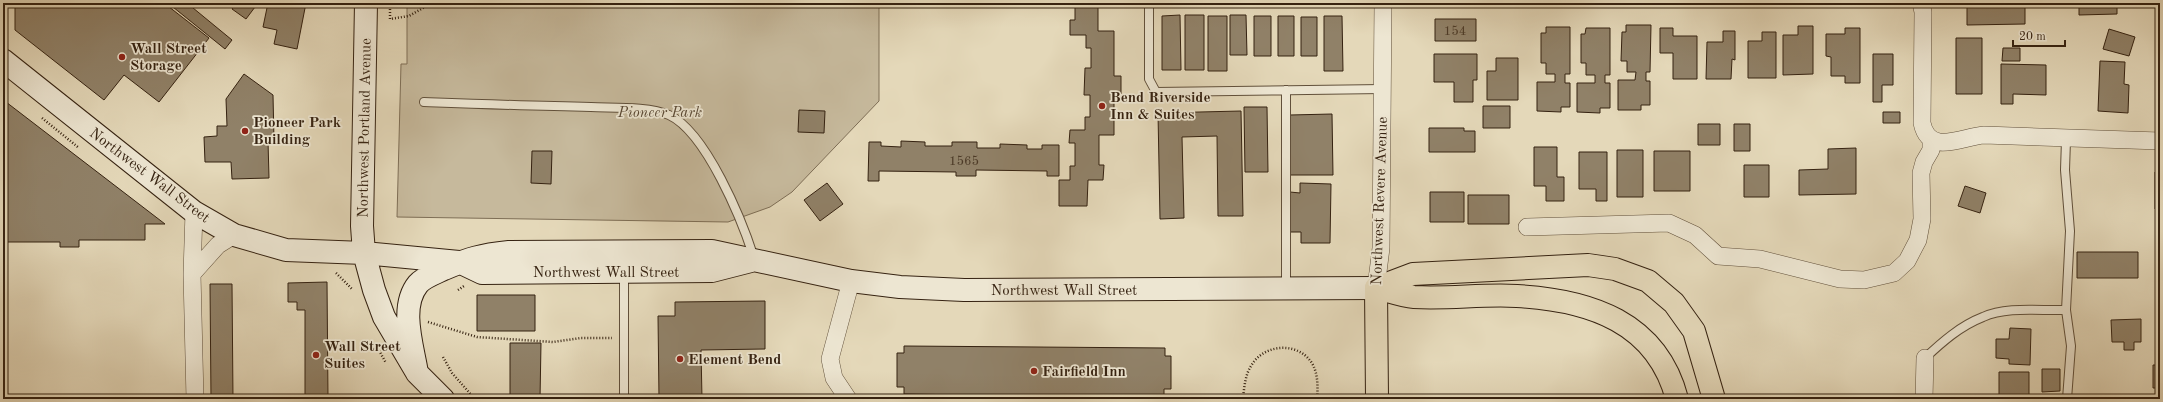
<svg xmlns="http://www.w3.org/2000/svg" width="2163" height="402" font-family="'Old Standard TT',serif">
  <rect width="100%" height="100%" fill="#e4d8b9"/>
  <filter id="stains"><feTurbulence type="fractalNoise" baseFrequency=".005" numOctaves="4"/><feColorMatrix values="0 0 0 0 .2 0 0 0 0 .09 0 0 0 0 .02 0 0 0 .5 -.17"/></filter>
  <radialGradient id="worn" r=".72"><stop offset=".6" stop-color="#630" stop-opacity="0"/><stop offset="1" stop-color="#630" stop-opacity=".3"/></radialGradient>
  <!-- green -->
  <path fill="#c6b99c" stroke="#7e6e56" d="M407,3H879V101L792,192L770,207L728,222L397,217L401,64H407Z"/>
  <!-- building -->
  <path fill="#908168" stroke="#352211" d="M15,3H164L209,38L159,102L124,75L104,100L15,30Z
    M168,3H187L232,40L225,49Z
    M232,3H258L246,19L232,9L235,5Z
    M268,3H306L297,49L274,44L277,30L263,27Z
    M1075,3H1098V31H1114V76H1121V94H1114V135H1099V165H1104L1103,180H1088L1087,206H1059V180H1070V166H1075V143H1069L1070,130H1085V117H1090V95H1084L1085,68H1091V48H1086V35H1070V20H1075Z
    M1967,3H2025V24L1967,25Z
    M2079,3H2117V14L2079,15Z
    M1180,15L1181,70H1162V16Z
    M1185,15H1204V70H1185Z
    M1230,15H1246L1247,55H1230Z
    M1208,16H1227V71H1208Z
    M1254,16H1271V56H1254Z
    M1278,16H1294V56H1278Z
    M1324,16H1342L1343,71H1324Z
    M1301,17H1317V56H1301Z
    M1435,19H1476V41H1435Z
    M1626,25H1651L1650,72H1646V81H1650V105H1641V110H1618V80H1635L1636,72H1627V61H1621L1622,32H1626Z
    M1798,26H1813V74L1783,75V35H1798Z
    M1546,27H1570V74H1565V83H1570V107H1561V112L1537,111V82H1555V74H1546V63H1541V33H1546Z
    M1586,28H1610V75H1605V83H1610V108H1600V113L1577,112V83H1595V75H1586V63H1581V34H1585Z
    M1660,28H1673V36H1697V79H1673V53H1660Z
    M1845,28H1860V83H1845V76H1831V57L1826,56V34H1845Z
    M2109,29L2135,37L2129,56L2103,49Z
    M1723,31H1735V60L1732,59L1731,79H1706L1707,42H1723Z
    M1762,32H1776V78H1748V41H1762Z
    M1956,38H1982V94H1956Z
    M2003,48H2020V61H2002Z
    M1434,54H1477V80H1473V102H1454V82H1434Z
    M1873,54H1893V85H1882V102H1873Z
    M1496,58H1518V100H1487V71H1496Z
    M2100,61L2125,62L2124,84L2129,85L2128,113L2098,111Z
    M2001,64L2046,65V95L2013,94V104H2001Z
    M244,74L273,95L274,141H268L269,178L232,179L231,162H205L204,137L217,136V126H227L226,99Z
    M6,102L165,224H145V240H79V247H60V242H6Z
    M1483,106H1510V128H1483Z
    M1244,107H1267L1268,172H1245Z
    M799,110L825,111L824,133L798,132Z
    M1241,111L1243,216H1218L1217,136L1182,137L1184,218L1160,219L1158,113Z
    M1883,112H1900V123H1883Z
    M1332,114L1333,175H1290V115Z
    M1698,124H1720V145H1698Z
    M1734,124H1750V151H1734Z
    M1429,128H1464V131H1475V152H1429Z
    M901,141L925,142V146H952V142H977V148H1000V144L1027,145V149H1042V145H1059V176H1047V171L976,170V176H956V172L879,171V181H868L869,142H881V146L901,147Z
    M1534,147H1557V177H1564V201H1546V186H1534Z
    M1856,148V194L1799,195V170L1828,169V149Z
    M1617,150H1643V197H1617Z
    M532,151H552L551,184L531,183Z
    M1654,151H1690V191H1654Z
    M1579,152H1607V201H1596V189H1579Z
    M1744,165H1769V197H1744Z
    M2155,172H2160V209H2155Z
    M827,183L843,204L820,221L804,200Z
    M1300,183L1331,184L1330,243H1301V232H1290V192L1300,193Z
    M1965,186L1986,193L1980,213L1958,206Z
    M1430,192H1464V222H1430Z
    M1468,195H1509V224H1468Z
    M2077,252H2138V278H2077Z
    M327,282L328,399H305V310H297V302H288V283Z
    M210,284H232L233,399H211Z
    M477,295H535V331H477Z
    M765,301V349L701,350L702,399H659L658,316H675V302Z
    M2141,319V342H2134V350H2124V342H2112L2111,320Z
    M2010,328L2031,329L2030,365L2009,364V359L1996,358V339H2009Z
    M510,343H541L540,399H510Z
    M904,346L1165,348V356H1171V389H1164V396L1068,395V399H1029V396L904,394V387H897V353H904Z
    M2153,365H2160V388H2153Z
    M2042,369H2060V391L2042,392Z
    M1999,372H2029V399H1999Z"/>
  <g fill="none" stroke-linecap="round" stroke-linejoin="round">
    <!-- lane casing -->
    <g stroke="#61503b" stroke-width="10">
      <path id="lane" d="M1149,3V79L1156,92L1383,89
        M424,102C480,104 535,106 591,107C612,108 649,106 669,115C706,132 742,220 754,258
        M2066,140L2065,170L2070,231L2066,310L2071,346L2067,399
        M1286,287V90
        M1925,358C1942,342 1960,326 1983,317C2007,306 2040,311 2066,310
        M624,399V272"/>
    </g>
    <!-- street casing -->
    <g stroke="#61503b" stroke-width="18">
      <path id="street" d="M1921,3L1923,12L1922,123C1929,156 1961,137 1984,135L2160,141
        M194,212L192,274L195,399
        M1527,227L1669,223L1695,235L1718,256L1760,259L1840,279L1864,280L1894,273L1907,261L1918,240L1922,219L1921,173L1924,162L1931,150V140
        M192,274L218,245L234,235
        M1376,288L1381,248L1383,3
        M848,399L834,378L830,359L851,281
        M1924,399L1925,358"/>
    </g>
    <!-- secondary casing -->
    <g stroke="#352211" stroke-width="24">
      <path id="secondary" d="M366,3L362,226L364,253L374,290L384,317L417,373L443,399
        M3,60L194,212L234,235L286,250L364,253L459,262L482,273L712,271L751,261
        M417,373C413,347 399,307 418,284C424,277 436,273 444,269C470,258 481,255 509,252L712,251L851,281L900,287L964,290L1376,288"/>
    </g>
    <!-- primary casing -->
    <g stroke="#352211" stroke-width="24">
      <path id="primary" d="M1376,288L1377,399"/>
    </g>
    <!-- highway casing -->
    <g stroke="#352211" stroke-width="24">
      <path id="highway" d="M1376,288L1413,274L1588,265L1615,269L1648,281L1674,303L1694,331L1714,399
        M1376,288C1388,291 1402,296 1414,297C1449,299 1483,294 1517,296C1590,300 1657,322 1677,399"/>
    </g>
    <!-- path -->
    <path stroke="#352211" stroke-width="2.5" stroke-dasharray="1 2" stroke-linecap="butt" d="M390,3V19L409,16L432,3
      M42,118L79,148
      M336,273L352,289
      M458,290L464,286
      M428,322L477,337L553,342L581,338H612
      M376,345L386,363
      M443,357L452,373L475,399
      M1243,399C1244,389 1245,375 1251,366C1264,343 1300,341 1313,365C1318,375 1318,388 1317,399"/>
    <!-- lane -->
    <use href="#lane" stroke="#ede6d2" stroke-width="8"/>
    <!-- street -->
    <use href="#street" stroke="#ede6d2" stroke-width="17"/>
    <!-- secondary -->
    <use href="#secondary" stroke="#ede6d2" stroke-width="22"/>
    <!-- primary -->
    <use href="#primary" stroke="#e4d8b9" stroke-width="22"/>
    <!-- highway -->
    <use href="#highway" stroke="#e4d8b9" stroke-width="22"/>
  </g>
  <!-- markers -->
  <g fill="#8f2418" stroke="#ede6d2" stroke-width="1.5">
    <circle cx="122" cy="57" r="4"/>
    <circle cx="1102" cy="106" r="4"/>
    <circle cx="245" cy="131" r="4"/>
    <circle cx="316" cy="355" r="4"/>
    <circle cx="680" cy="359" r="4"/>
    <circle cx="1034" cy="371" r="4"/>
  </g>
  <g text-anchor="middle" stroke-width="3.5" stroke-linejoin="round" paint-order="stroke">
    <!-- number labels -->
    <g font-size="13" fill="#4c3a27">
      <text x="1455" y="35">154</text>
      <text x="964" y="165">1565</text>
    </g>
    <!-- poi labels -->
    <g font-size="15" font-weight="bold" fill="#352211" stroke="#ede6d2" text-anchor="start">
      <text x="130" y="53">Wall Street<tspan x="130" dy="17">Storage</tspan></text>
      <text x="1110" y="102">Bend Riverside<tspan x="1110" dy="17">Inn &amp; Suites</tspan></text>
      <text x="253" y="127">Pioneer Park<tspan x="253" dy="17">Building</tspan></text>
      <text x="324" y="351">Wall Street<tspan x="324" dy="17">Suites</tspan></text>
      <text x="688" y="364">Element Bend</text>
      <text x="1042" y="376">Fairfield Inn</text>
    </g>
    <!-- park labels -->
    <g font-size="15" font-style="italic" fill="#594834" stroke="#ede6d2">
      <text x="660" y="117">Pioneer Park</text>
    </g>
    <!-- street labels -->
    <g font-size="15" fill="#352211" stroke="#ede6d2">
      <text transform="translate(364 128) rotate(-89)" y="5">Northwest Portland Avenue</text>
      <text transform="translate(150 175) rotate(37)" y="5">Northwest Wall Street</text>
      <text transform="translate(1379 201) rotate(-88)" y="5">Northwest Revere Avenue</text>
      <text x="606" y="277">Northwest Wall Street</text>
      <text x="1064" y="295">Northwest Wall Street</text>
    </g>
  </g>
  <!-- margin -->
  <rect width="2163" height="402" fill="none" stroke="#e4d8b9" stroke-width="16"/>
  <rect x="4" y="4" width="2155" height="394" fill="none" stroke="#352211" stroke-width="2"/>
  <rect x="8" y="8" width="2147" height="386" fill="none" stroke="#352211"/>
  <!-- scale -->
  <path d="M2013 40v6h52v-6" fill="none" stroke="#352211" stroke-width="2"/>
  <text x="2019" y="40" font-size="12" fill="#352211" stroke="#ede6d2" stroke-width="3" paint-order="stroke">20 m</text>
  <rect width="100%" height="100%" filter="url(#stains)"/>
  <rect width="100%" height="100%" fill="url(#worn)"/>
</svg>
